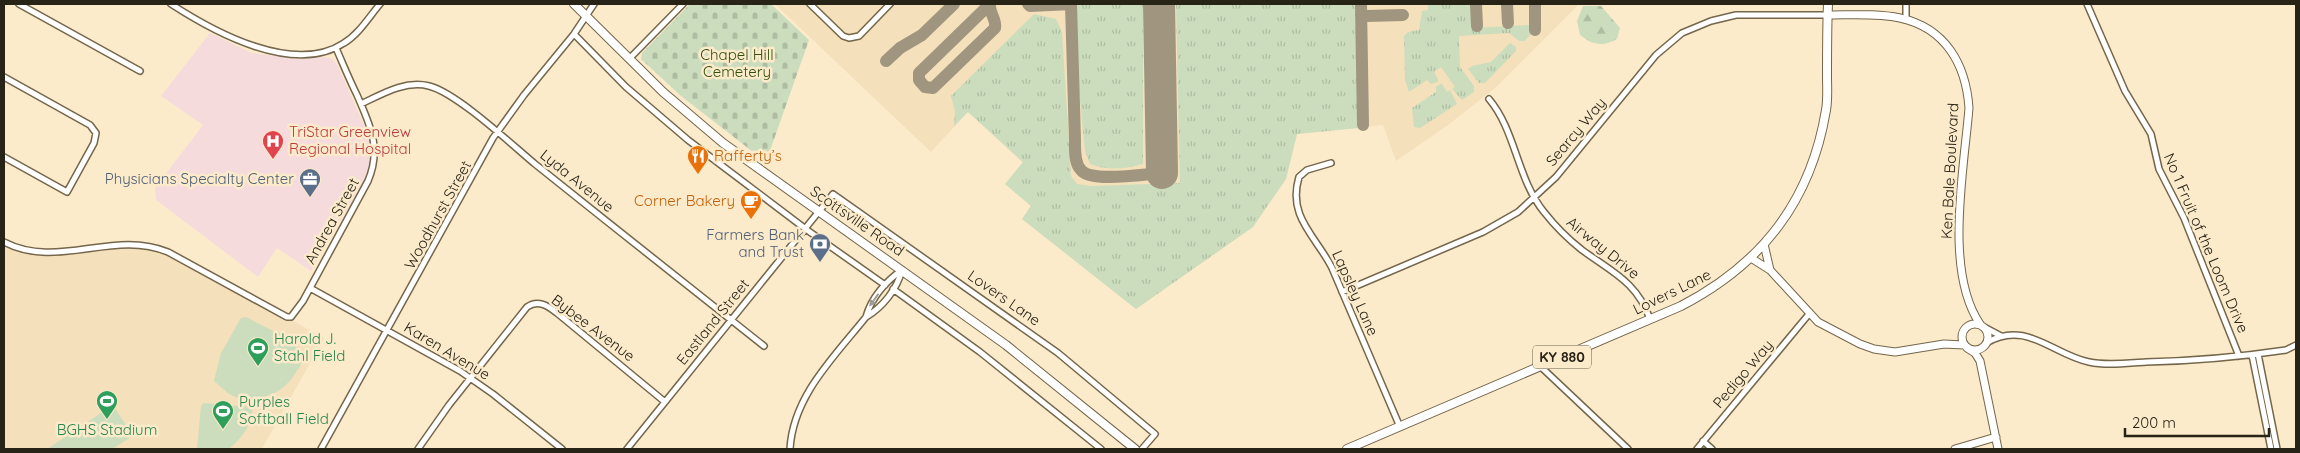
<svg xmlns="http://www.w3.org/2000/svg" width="2300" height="453" font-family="Quicksand,sans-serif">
  <defs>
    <pattern id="grass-tufts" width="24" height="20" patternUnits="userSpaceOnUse" patternTransform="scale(1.25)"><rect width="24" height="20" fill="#cbddbd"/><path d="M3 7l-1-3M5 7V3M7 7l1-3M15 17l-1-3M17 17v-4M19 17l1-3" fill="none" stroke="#aebda2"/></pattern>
    <pattern id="forest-firs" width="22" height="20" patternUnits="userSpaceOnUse" patternTransform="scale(1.25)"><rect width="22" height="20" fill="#cbddbd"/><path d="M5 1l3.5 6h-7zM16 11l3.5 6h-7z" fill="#aebda2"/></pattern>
    <pattern id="cemetery-stones" width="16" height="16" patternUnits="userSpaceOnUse" patternTransform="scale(1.25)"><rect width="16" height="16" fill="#cbddbd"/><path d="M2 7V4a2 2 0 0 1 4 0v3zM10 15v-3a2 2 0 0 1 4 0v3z" fill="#aebda2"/></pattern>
  </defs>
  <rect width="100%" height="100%" fill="#fbebcb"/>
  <!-- built -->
  <path fill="#f4e0ba" d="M775,4H1579L1494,89L1448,125L1396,161L1383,125L1297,134L1286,179L1253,227L1136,309L1022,219L1031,206L1005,184L1023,163L968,112L931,152Z
    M4,242L33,253L144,245L168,252L324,338L262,449H4Z"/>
  <!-- medical -->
  <path fill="#f6dbdc" d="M210,33L252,53L300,59L324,57L331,58L337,64L360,116L370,139L371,151L369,169L362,185L311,271L277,248L258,277L156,200L155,188L203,125L161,96Z"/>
  <!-- grass -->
  <path fill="url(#grass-tufts)" d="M1077,4H1143V164C1125,169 1108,171 1090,164L1085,151L1078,80Z
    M1176,4H1357L1359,128L1297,134L1286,179L1253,227L1136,309L1022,219L1031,206L1005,184L1023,162L968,112L954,126L955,111L951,96L1034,14L1056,19L1062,32L1071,176L1077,184L1091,186L1180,183Z
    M1428,4H1473V28L1531,25V34L1525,41H1519L1509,33L1459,36L1460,67L1474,86V92L1462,100L1452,89L1455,87L1441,67L1434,72L1438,79V82L1431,84L1427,80L1409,92L1405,80L1404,36L1408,32L1419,30L1422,11L1428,10Z
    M1510,43L1516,47V51L1485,83H1479L1468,69L1472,66L1491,62Z
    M1440,84H1442L1447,92L1450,90L1457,104L1420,128L1414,127L1412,108L1436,92V87Z"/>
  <!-- forest -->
  <path fill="url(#forest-firs)" d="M1583,6H1601L1620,28L1617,39C1602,47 1593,45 1580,35L1577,21Z"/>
  <!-- cemetery -->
  <path fill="url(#cemetery-stones)" d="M690,4H771L809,40L766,162L681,96L641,59L642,53Z"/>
  <!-- pitch -->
  <path fill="#cbddbd" d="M246,317L273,331H278L306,355C302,363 297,371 292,378C280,396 248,406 229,394C224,390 219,385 214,381L221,353L241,318Z
    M204,403L253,407C251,425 244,436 230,448L197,449L201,406Z
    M113,405L133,436L112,449H47Z"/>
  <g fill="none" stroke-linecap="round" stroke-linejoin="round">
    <!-- taxiway -->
    <path stroke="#a0957e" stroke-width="12" d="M990,4L919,73V80L925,87L933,88L995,28C997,20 989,13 990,4
      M1028,4L1030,6L1071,4
      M1071,4L1075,140C1075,149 1074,163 1081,170C1091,183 1145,174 1162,173
      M1361,4L1363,125
      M1476,4L1477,26
      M1507,4L1508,23
      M1535,4V30
      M1361,15L1367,16L1403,15
      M886,61L900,48L922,35L954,4"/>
    <!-- runway -->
    <path stroke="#a0957e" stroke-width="32" d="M1159,4L1162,173"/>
    <!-- street casing -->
    <g stroke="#74664a" stroke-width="8">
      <path id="street" d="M19,4L140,71
        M171,4C214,32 294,76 344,43C359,34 369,17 380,4
        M810,4L843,36L849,38L859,36L890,4
        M1906,4V20
        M2087,4L2125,91L2151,134L2159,169L2184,218L2239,356
        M574,34L626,87L688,140L807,230L885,285
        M629,59L683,4
        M4,77L90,125L96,133L94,143L67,192L4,157
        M1489,99C1516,131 1517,179 1544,212C1555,226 1568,239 1582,250C1612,272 1637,282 1650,319
        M361,104C382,94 405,80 429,86C457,93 511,144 535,164C611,225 687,285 764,346
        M1331,163L1307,170L1299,177C1287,217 1316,236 1332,268L1400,427
        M4,242C58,270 113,229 168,252L287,317H291L303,301L368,181C382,148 370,125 357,95C349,79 343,64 336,48
        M310,288L460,371L493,394L562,449
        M893,289L980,352L1101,449
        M1342,292L1483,232L1518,212L1556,177L1656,55L1682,33L1711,21L1736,15H1827
        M866,317C871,298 886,281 902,270
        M1984,327L2001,336
        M1986,343C2026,319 2053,355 2089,362C2107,366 2128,363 2146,362C2193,361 2239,357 2286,350L2296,345
        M2258,354L2277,449
        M2252,355L2271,449
        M1540,366L1628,449
        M1703,441L1712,449
        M321,449L493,138L524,95L574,34L594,4
        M418,449L449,405L527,307C538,299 548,306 557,313L665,402
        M627,449L833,194L1058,353L1155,434L1142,449
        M790,449C793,396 834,357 866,317C883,307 897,289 902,270
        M1697,449L1809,314"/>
    </g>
    <!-- secondary casing -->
    <g stroke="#74664a" stroke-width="9">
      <path id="secondary" d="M1827,15C1851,15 1877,13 1900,18C1946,28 1966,65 1969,108C1964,170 1944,271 1980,324
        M1764,244L1770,270
        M1751,258L1770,270L1818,322L1860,344L1874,349L1895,352L1944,344L1964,345
        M1962 337a13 13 0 1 1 26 0a13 13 0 1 1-26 0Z
        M1967,348L1975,353L1980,361L1998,449
        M1955,449L1996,437"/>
    </g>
    <!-- primary casing -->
    <g stroke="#74664a" stroke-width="10">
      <path id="primary" d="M574,4L663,92L723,143L1006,345L1135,449
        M1347,449L1681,306C1762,264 1811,201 1826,110C1828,99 1827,87 1827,76C1827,52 1827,28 1828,4"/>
    </g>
    <!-- street -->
    <use href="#street" stroke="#fff" stroke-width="5"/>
    <!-- secondary -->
    <use href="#secondary" stroke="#fff" stroke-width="7"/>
    <!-- primary -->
    <use href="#primary" stroke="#fff" stroke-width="8"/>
  </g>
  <!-- one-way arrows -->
  <defs><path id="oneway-solid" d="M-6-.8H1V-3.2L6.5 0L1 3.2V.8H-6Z" transform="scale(1.25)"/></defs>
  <use fill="#9e9c97" href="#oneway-solid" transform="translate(874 300) rotate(126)"/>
  <!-- icons -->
  <defs>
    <g id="hospital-pin" transform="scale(1.125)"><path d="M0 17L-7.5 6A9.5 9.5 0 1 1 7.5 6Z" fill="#e0444e" stroke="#fbebcb"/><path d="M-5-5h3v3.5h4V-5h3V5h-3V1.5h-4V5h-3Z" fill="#fff"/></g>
    <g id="restaurant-pin" transform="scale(1.125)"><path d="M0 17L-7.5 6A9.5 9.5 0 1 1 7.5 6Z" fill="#e8710a" stroke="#fbebcb"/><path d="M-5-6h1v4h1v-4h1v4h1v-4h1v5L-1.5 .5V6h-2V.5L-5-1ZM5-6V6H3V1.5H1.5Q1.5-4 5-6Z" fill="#fff"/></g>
    <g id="office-pin" transform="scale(1.125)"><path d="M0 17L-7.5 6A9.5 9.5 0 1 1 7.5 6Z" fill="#5c6f8a" stroke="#fbebcb"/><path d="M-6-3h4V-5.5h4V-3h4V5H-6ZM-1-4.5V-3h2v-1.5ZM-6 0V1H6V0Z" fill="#fff"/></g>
    <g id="cafe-pin" transform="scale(1.125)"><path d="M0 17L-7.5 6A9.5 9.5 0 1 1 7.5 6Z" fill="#e8710a" stroke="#fbebcb"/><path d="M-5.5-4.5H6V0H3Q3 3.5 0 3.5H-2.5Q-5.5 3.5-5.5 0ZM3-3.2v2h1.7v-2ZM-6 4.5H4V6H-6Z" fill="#fff"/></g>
    <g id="bank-pin" transform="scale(1.125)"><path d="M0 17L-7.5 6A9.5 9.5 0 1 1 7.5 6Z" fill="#5c6f8a" stroke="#fbebcb"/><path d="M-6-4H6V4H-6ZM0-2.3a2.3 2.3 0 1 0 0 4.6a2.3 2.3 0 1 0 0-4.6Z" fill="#fff"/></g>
    <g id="stadium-pin" transform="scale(1.125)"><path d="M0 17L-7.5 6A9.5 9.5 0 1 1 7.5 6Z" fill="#2e9e5b" stroke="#fbebcb"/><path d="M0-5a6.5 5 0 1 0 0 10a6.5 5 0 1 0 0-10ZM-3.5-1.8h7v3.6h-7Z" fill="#fff"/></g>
  </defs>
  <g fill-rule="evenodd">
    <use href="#hospital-pin" x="273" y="141"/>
    <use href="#restaurant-pin" x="698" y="156"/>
    <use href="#office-pin" x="310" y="179"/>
    <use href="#cafe-pin" x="751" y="201"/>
    <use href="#bank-pin" x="820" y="244"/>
    <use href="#stadium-pin" x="258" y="348"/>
    <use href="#stadium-pin" x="107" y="401"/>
    <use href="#stadium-pin" x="223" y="411"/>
  </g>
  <g text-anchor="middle" stroke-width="5" stroke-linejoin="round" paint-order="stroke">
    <!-- shield labels -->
    <rect fill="#fbebcb" stroke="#675f4d" stroke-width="1" x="1533" y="345.5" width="58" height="23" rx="4"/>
    <g font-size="14" font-weight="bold" fill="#282317">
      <text x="1562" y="362">KY 880</text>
    </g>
    <!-- park labels -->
    <g font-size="15" fill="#324f0d" stroke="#fbebcb">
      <text x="737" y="60">Chapel Hill<tspan x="737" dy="17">Cemetery</tspan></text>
    </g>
    <!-- health labels -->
    <g font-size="15" fill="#be3a42" stroke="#fbebcb" text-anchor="start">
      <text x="289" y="137">TriStar Greenview<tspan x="289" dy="17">Regional Hospital</tspan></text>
    </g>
    <!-- street labels -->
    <g font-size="15" fill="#282317" stroke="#fbebcb">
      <text transform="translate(1576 132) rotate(-50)" y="5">Searcy Way</text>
      <text transform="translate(1950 171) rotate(-87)" y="5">Ken Bale Boulevard</text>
      <text transform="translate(577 181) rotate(39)" y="5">Lyda Avenue</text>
      <text transform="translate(438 215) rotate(-61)" y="5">Woodhurst Street</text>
      <text transform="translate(332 221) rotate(-61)" y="5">Andrea Street</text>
      <text transform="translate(857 221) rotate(35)" y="5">Scottsville Road</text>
      <text transform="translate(2206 243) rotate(67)" y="5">No 1 Fruit of the Loom Drive</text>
      <text transform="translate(1603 248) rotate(39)" y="5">Airway Drive</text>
      <text transform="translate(1672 292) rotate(-26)" y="5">Lovers Lane</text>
      <text transform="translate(1355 293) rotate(66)" y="5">Lapsley Lane</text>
      <text transform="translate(1004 298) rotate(35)" y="5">Lovers Lane</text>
      <text transform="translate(713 322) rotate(-51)" y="5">Eastland Street</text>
      <text transform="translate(593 328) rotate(37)" y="5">Bybee Avenue</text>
      <text transform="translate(447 351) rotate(31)" y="5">Karen Avenue</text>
      <text transform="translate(1743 374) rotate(-50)" y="5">Pedigo Way</text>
    </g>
    <!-- food labels -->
    <g font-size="15" fill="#c56008" stroke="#fbebcb" text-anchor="start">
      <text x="714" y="161">Rafferty’s</text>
      <text x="735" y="206" text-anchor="end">Corner Bakery</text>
    </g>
    <!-- service labels -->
    <g font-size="15" fill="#4e5e75" stroke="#fbebcb" text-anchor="end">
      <text x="294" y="184">Physicians Specialty Center</text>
      <text x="804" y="240">Farmers Bank<tspan x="804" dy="17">and Trust</tspan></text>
    </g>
    <!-- leisure labels -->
    <g font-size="15" fill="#27864d" stroke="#fbebcb" text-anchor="start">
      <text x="274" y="344">Harold J.<tspan x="274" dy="17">Stahl Field</tspan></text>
      <text x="239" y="407">Purples<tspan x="239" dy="17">Softball Field</tspan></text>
      <text x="107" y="435" text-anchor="middle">BGHS Stadium</text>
    </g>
  </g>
  <!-- border -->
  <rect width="2300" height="453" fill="none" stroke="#282317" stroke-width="10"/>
  <!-- scale -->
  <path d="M2125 428v8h144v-8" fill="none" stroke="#282317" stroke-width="2.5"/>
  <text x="2132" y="428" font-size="15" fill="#282317" stroke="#fbebcb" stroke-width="4" paint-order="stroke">200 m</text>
</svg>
